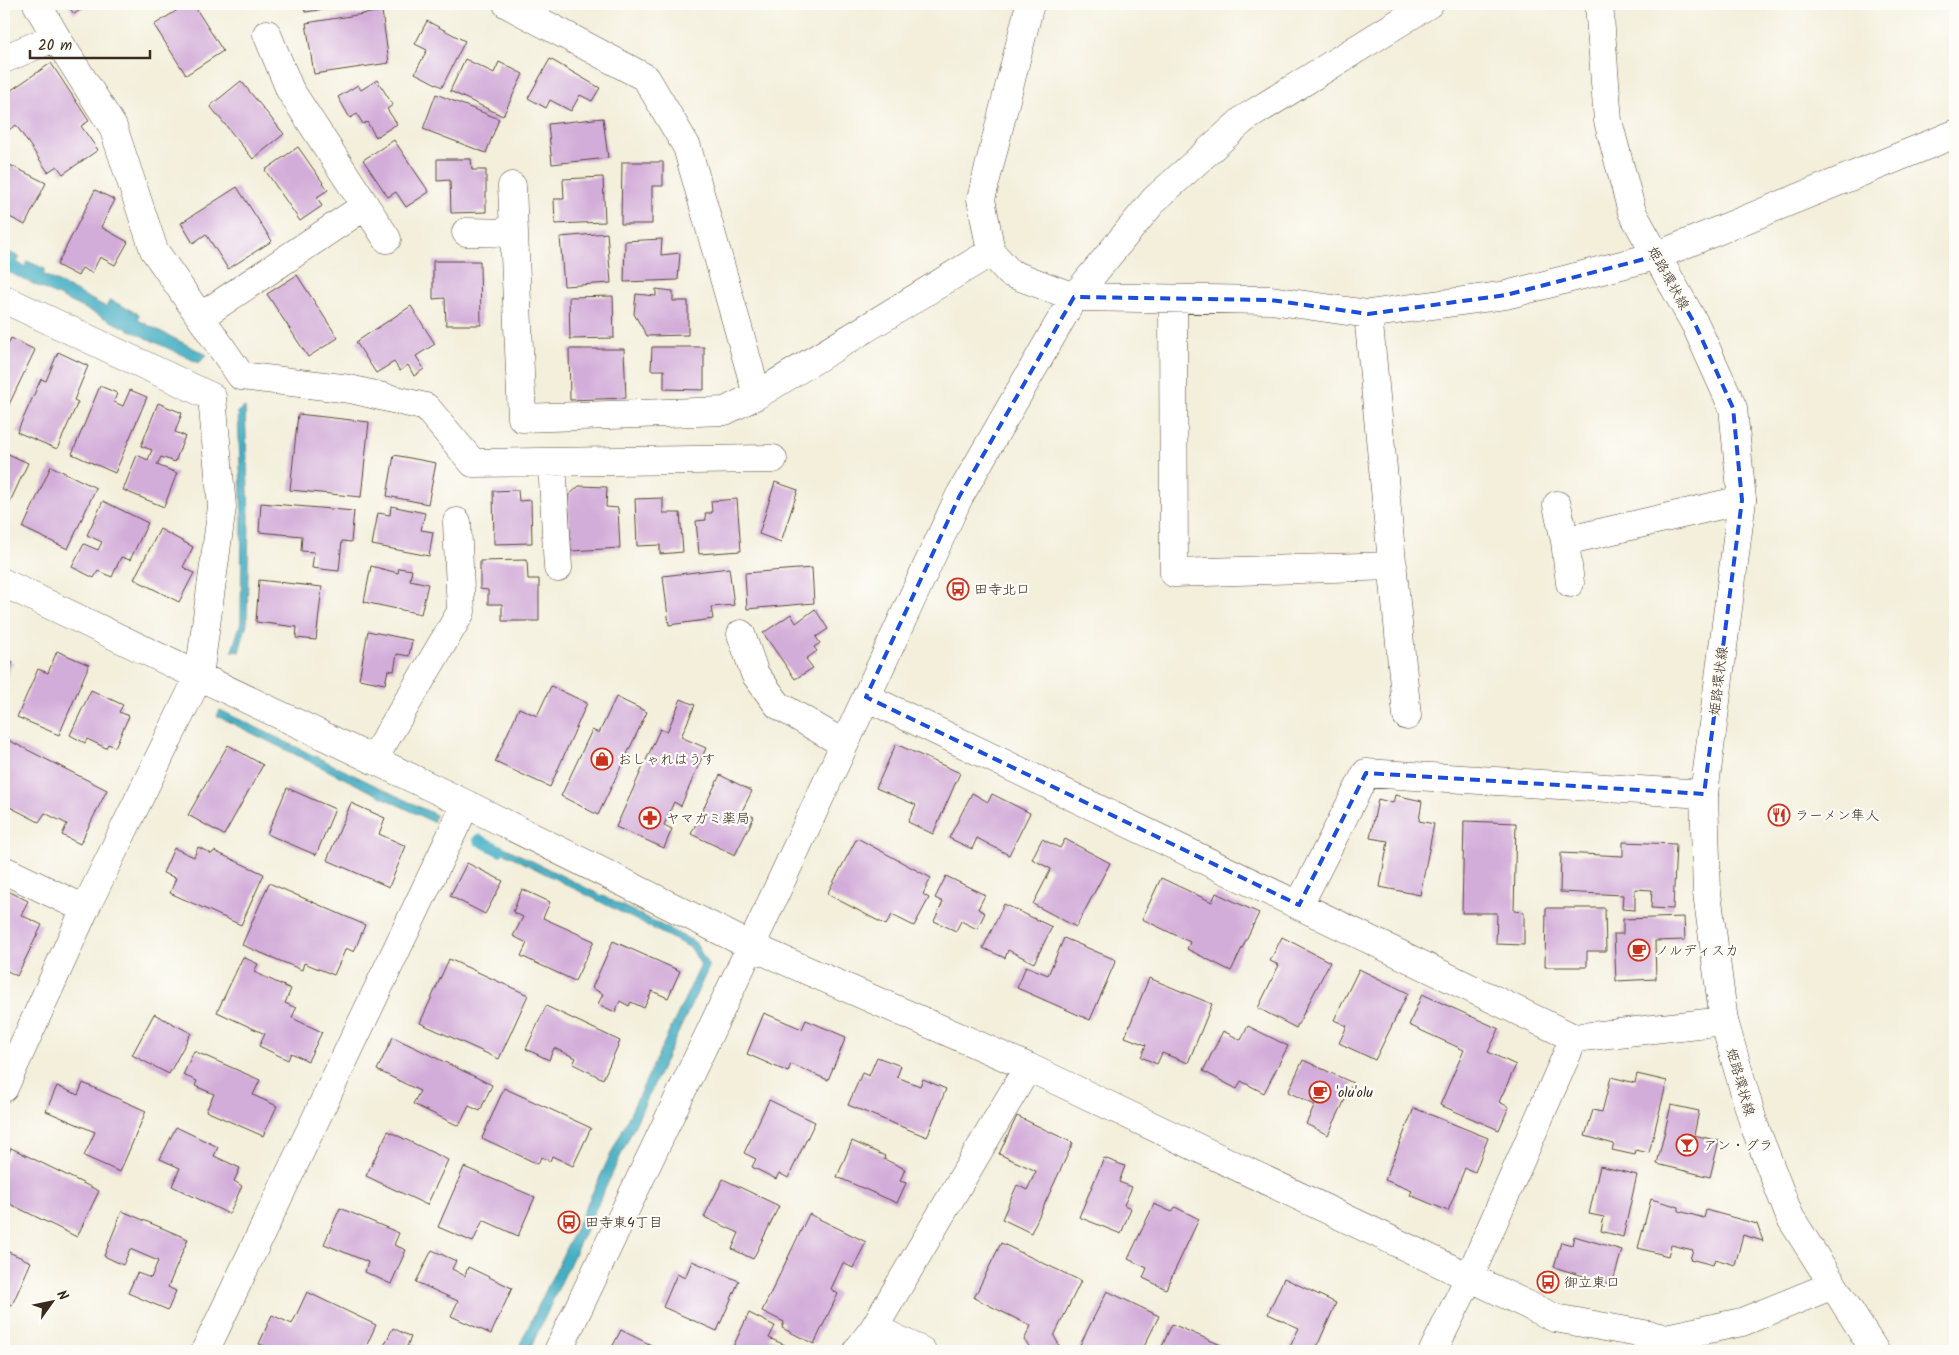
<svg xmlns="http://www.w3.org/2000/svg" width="1959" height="1355" font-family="Kalam,'Klee One',sans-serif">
  <rect width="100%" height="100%" fill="#fdfcf7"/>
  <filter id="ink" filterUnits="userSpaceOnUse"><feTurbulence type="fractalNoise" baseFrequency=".02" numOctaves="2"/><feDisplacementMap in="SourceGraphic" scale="10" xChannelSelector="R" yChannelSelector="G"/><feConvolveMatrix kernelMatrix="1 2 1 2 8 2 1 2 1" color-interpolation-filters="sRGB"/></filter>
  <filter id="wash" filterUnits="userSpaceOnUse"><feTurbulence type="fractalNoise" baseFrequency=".0096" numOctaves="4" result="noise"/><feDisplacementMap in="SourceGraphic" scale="20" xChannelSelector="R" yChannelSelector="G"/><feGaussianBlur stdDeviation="1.12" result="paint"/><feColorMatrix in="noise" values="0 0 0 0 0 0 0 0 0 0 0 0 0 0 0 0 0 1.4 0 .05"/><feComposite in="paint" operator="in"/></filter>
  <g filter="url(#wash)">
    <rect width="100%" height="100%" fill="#f3efdb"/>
    <!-- water -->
    <path fill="#45afc4" stroke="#406c71" d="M4,250L20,257L17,262L25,267L27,261L45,269L43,274L106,307L110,300L139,314L138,320L207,355L199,363L4,270Z
      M245,407L249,517L247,623L239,652L232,651L241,622L242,520L238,411Z
      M220,710L436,815L433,822L217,716Z
      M486,838L695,942L709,967L529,1351H517L701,965L691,948L483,842Z"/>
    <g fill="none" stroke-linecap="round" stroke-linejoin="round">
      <!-- stream -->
      <path stroke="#45afc4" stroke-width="12" d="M479,840L499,850"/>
    </g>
    <g id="blocks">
      <!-- building -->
      <path fill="#d3add9" d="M67,4H89L74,14Z
        M187,4H193L223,51L186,75L154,25Z
        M304,4H350V6L305,12Z
        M382,11L389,63L314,74L306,23Z
        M427,21L465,41L442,87L415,73L427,50L415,44Z
        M465,59L494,73L499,62L523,74L503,116L450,91Z
        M550,59L600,88L592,101L580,95L571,111L550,100L546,108L528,98Z
        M51,63L89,121L81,126L98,150L63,174L57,166L48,172L16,125L4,133V95Z
        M377,80L393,105L387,109L397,124L376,137L367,122L363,124L357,114L350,118L338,97L358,85L361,90Z
        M241,81L284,134L253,159L210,106Z
        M436,94L499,119L486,153L423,129Z
        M603,118L608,158L552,164L548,124Z
        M394,140L429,192L406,207L396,192L388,197L363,160Z
        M298,147L328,190L317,197L322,206L300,221L265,170Z
        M437,159H471L472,170H486V212L451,213L450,180L437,181Z
        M4,162L46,183L25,225L4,214Z
        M622,162H663V186H652V224H621Z
        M603,177L605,222L555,224L554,199H564L563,179Z
        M237,187L272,241L228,269L206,234L193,243L181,223Z
        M95,190L115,200L101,227L128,242L115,265L100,257L92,273L82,268L78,276L57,265Z
        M607,233L611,283L564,286L560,237Z
        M662,239L661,255L680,253L678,280L624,282L625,241Z
        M433,261H480L481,325H446L445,298L433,299Z
        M297,275L338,338L308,357L267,294Z
        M656,289L673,291V301H688V335L647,336L634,314L636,294L656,296Z
        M613,296L614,338L570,339L569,297Z
        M411,306L435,344L416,356L424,369L414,376L408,365L400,371L394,362L376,373L356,342Z
        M11,338L35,350L4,415V353Z
        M652,347H704V390L664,389V370H651Z
        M569,349H624L626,398L570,400Z
        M58,352L88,366L74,400L78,402L57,449L17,432L41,379L46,381Z
        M100,386L117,393L114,402L123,406L130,390L147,397L115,473L72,454Z
        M158,403L182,413L175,432L185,436L175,462L161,457L157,465L177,473L164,507L123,490L137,455L148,460L152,450L141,446Z
        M298,414L369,422L361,497L290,490Z
        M4,452L28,463L9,504L4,502Z
        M394,455L436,463L428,504L387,496Z
        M51,466L96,488L68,549L23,528Z
        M775,482L798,490L781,542L759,534Z
        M579,486L607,487L606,507L618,508L620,548L571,551L568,496Z
        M518,490L519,501L531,500L532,543L494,544L493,491Z
        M663,498V513H680L683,552L660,554V545L637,546L635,499Z
        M737,499L741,551L699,554L696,521L706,520L705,513H712L711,501Z
        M103,501L148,523L130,560L121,557L112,577L98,571L94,578L72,567L84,544L98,550L102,542L87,535Z
        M261,503L354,511L351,542L342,541L339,571L312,568L314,552L301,551L302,536L259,532Z
        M391,506L425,513L421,530L433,532L429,556L372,545L378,513L390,515Z
        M160,529L193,547L183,567L194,573L179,602L134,579Z
        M527,560L528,579H539V621H502V604H488V590L480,589V561Z
        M371,566L398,573L399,568L412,570L410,580L428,584L421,614L364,602Z
        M729,568L734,605L711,607L713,619L669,625L663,576Z
        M812,568L814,603L747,609L745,573Z
        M259,580L322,587L316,640L296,638L297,627L256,622Z
        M815,609L828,629L816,637L820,643L814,647L817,651L806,659L813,668L795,679L763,633L791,614L796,623Z
        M368,631L412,640L409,656L397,654L394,671L388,670L385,684L359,679Z
        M57,651L89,665L59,735L17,717L38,669L48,673Z
        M4,658L13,662L4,680Z
        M551,686L587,703L550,787L495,762L519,708L537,716Z
        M91,690L123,705L119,712L129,716L115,747L108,744L106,748L87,739L85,743L70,735Z
        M616,697L647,712L598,815L561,796L592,730L599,733Z
        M681,699L695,705L681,737L706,748L681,806L674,802L664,825L672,829L664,848L616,827L660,729L667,732Z
        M4,738L107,790L80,844L62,835L67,824L45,813L39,822L4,804Z
        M896,744L960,773L933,834L908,822L916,805L876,788Z
        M228,745L263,765L224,835L188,815Z
        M720,775L752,791L742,811L754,817L735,855L691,834Z
        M287,788L335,809L316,855L267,834Z
        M972,793L988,802L992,794L1030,813L1009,855L977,838L972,849L949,838Z
        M1395,795L1422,801L1419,821L1434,824L1420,895L1380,887L1388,841L1370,838L1378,799L1393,803Z
        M351,803L385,818L379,834L406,846L389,887L327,860Z
        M1464,821L1516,823L1514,911L1524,912V945L1496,944L1497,913H1462Z
        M857,838L931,878L923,894L929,898L914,926L892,915L886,925L827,894Z
        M1042,839L1060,848L1065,839L1110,863L1076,927L1033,904L1051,869L1032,859Z
        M1623,842L1676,844L1673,909L1651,908L1652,890L1635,889V910L1622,909L1623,895L1560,892L1561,853L1623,856Z
        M198,847L212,854L214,851L264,874L241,925L170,893L176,878L163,873L174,848L194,857Z
        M467,863L503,881L485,914L450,896Z
        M946,876L985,895L978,909L985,913L977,929L961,921L956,931L934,921L943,902L935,898Z
        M1161,878L1212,902L1216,893L1259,913L1231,971L1187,949L1190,942L1142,919Z
        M269,883L365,925L354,952L346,948L334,975L304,963L302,970L242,945Z
        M4,889L28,901L21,915L42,925L17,976L4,969Z
        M522,889L550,902L543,918L594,941L575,981L521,956L527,943L513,936L523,917L513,912Z
        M1004,904L1052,927L1034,963L1008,950L1005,958L983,948Z
        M1546,908H1605L1606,951H1587V967H1545Z
        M1684,917L1685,940L1655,941L1656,979L1616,981L1614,934H1623V919Z
        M1282,937L1330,962L1296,1028L1258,1008L1279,965L1270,961Z
        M1064,938L1116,960L1090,1020L1017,988L1026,966L1048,975Z
        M613,941L680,971L668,998L652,991L644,1008L631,1002L629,1006L620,1001L615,1012L598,1004L603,994L592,988Z
        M243,957L258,964L254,972L291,989L285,1003L296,1008L292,1018L322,1032L308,1061L291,1053L288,1060L259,1046L265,1034L217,1012Z
        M449,959L528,995L499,1059L420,1023Z
        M1359,969L1408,993L1375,1060L1339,1043L1347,1026L1334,1020Z
        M1149,978L1212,1004L1188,1063L1162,1053L1157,1064L1141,1057L1146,1045L1125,1037Z
        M1422,994L1499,1029L1488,1052L1516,1065L1499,1102L1509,1107L1499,1130L1440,1105L1464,1050L1409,1025Z
        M546,1006L620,1041L603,1079L573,1064L576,1058L554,1048L549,1060L526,1049Z
        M764,1013L802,1029L806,1020L846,1037L828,1080L791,1064L788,1072L747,1054Z
        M154,1014L191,1033L169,1074L132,1055Z
        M1248,1026L1288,1046L1264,1093L1241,1081L1237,1089L1203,1071L1223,1031L1241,1040Z
        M393,1037L492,1085L480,1111L469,1106L459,1126L413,1104L420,1091L377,1070Z
        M194,1051L260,1080L253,1095L277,1106L263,1136L206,1111L214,1094L195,1086L197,1081L183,1075Z
        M877,1057L901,1066L897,1077L920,1086L923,1079L946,1089L927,1137L848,1105L862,1073L869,1076Z
        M1303,1060L1353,1083L1328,1135L1306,1124L1315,1105L1288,1092Z
        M1637,1074L1667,1081L1649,1153L1636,1150L1635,1155L1612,1150L1614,1144L1585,1136L1593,1110L1602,1112L1611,1077L1635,1083Z
        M83,1083L146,1111L120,1172L84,1156L95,1132L46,1111L57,1086L78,1095Z
        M504,1088L591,1128L573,1166L552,1156L550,1161L541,1157L538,1164L482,1138Z
        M769,1100L815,1122L788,1178L779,1173L776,1179L752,1167L756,1159L744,1153Z
        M1671,1105L1699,1111L1694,1135L1719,1141L1710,1177L1657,1164Z
        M1414,1108L1488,1138L1475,1172L1465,1168L1448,1211L1410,1195L1412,1191L1385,1180Z
        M1017,1116L1073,1143L1031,1233L1002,1219L1017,1185L1027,1190L1036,1171L999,1154Z
        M176,1127L218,1147L214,1156L240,1168L234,1181L242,1186L229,1214L172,1186L180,1168L160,1159Z
        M388,1131L448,1160L427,1205L366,1176Z
        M852,1141L885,1156L884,1159L905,1169L900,1181L906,1183L897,1203L837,1177Z
        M11,1148L99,1191L77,1237L4,1201V1164Z
        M1104,1158L1125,1166L1119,1182L1132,1187L1124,1205L1131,1208L1121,1234L1079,1217Z
        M1600,1166L1637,1175L1623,1237L1601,1231L1604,1217L1589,1214Z
        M464,1167L535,1197L518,1236L483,1220L473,1242L438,1227Z
        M723,1179L779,1206L753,1259L732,1249L739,1233L704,1217Z
        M1651,1199L1679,1207V1211L1704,1218L1706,1210L1757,1224L1763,1241L1743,1235L1735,1265L1715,1259L1713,1265L1690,1259L1693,1250L1671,1245L1668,1256L1638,1248Z
        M1154,1204L1172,1212L1175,1207L1199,1219L1166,1289L1143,1278L1147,1268L1128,1259Z
        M340,1208L399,1233L394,1245L406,1250L391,1284L365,1272L368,1262L324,1244Z
        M122,1211L188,1239L168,1287L176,1291L168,1310L128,1293L137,1273L151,1278L158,1261L130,1249L123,1265L104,1256Z
        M809,1214L866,1242L853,1268L843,1263L831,1289L838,1294L814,1344L782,1328L784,1322L762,1311Z
        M1574,1236L1622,1250L1612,1285L1554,1267L1561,1242L1572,1245Z
        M1001,1243L1081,1281L1054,1336L1059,1345V1351H1033L1024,1340L1031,1326L974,1298Z
        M4,1250L31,1262L12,1305L4,1302Z
        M432,1250L456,1261L452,1269L465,1276L468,1267L512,1288L491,1334L451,1316L458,1301L416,1282Z
        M692,1261L739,1281L717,1331L663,1307L677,1274L685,1278Z
        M1284,1278L1336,1303L1315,1351H1288L1299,1328L1268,1314Z
        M1107,1291L1159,1316L1142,1351H1077Z
        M307,1292L376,1325L364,1351H327L311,1344L308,1351H275L259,1344L272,1315L292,1324Z
        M749,1313L775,1326L769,1338L799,1351H731Z
        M1172,1324L1228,1348L1227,1351H1160Z
        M393,1328L411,1337L407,1346L419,1351H381Z
        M621,1330L663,1351H610Z"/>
    </g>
  </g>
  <g filter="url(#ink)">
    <use href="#blocks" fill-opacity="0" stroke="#57483a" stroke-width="1"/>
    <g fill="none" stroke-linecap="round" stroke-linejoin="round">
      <!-- minor casing -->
      <g stroke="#57483a" stroke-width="29">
        <path id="minor" d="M37,4L56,37L113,127L154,250L241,376L350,389L426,407L473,463L773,459
          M507,4L646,78L687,147L757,395
          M267,34L290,90L387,239
          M4,59L56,37
          M512,186L522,418L725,411L757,395L991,252L1010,273L1074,297L1271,300L1368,314L1506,295L1656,256L1955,134
          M466,232L514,233
          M991,252L981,199L1030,4
          M4,299L212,397L222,507L199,676L85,909L4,1088
          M1173,299L1174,573L1393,566
          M1368,314L1407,716
          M200,317L365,206
          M552,462L558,568
          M1557,505L1565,541L1570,583
          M1565,541L1742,500
          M4,583L466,804L751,946L1028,1067L1555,1318L1666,1338L1742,1322L1833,1285
          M741,634L755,674L778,705L844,744
          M866,697L1574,1038L1724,1021
          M373,760L461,612L457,522
          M4,870L85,909
          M1299,905L1366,773L1704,794
          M874,1328L922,1351
          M205,1351L466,804
          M558,1351L751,946L959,497L1074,297L1155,199L1244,119L1429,4
          M857,1351L874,1328L1028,1067
          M1433,1351L1469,1278L1574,1038"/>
      </g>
      <!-- major casing -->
      <g stroke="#57483a" stroke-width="29">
        <path id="major" d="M1599,4L1608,121L1632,212L1696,326L1733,408L1742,500L1704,794L1707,893L1724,1021L1754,1125L1790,1217L1875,1351"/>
      </g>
      <!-- minor -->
      <use href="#minor" stroke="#fff" stroke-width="28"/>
      <!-- major -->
      <use href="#major" stroke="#fff" stroke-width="28"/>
    </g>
  </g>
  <!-- marked area -->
  <path fill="none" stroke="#1d4ed8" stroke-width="4" stroke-dasharray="10 6" stroke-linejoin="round" d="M1656,256L1696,326L1733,408L1742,500L1704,794L1366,773L1299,905L866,697L959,497L1074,297L1271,300L1368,314L1506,295Z"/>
  <!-- icons -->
  <defs>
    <g id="bus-ring" transform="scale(1.125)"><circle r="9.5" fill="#fdfcf7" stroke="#c8321e" stroke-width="1.5"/><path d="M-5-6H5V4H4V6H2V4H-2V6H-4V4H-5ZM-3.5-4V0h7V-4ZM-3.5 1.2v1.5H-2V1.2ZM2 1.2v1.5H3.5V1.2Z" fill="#c8321e"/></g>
    <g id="shop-ring" transform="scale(1.125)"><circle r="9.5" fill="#fdfcf7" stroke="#c8321e" stroke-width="1.5"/><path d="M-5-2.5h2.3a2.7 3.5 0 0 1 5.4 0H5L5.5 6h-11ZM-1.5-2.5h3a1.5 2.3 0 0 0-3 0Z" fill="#c8321e"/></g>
    <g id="restaurant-ring" transform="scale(1.125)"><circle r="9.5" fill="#fdfcf7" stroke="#c8321e" stroke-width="1.5"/><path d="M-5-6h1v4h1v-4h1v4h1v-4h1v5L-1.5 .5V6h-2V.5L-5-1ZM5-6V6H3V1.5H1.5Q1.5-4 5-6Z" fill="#c8321e"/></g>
    <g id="pharmacy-ring" transform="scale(1.125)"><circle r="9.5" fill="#fdfcf7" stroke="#c8321e" stroke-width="1.5"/><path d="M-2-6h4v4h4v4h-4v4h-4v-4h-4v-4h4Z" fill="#c8321e"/></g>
    <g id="cafe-ring" transform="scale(1.125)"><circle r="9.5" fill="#fdfcf7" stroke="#c8321e" stroke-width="1.5"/><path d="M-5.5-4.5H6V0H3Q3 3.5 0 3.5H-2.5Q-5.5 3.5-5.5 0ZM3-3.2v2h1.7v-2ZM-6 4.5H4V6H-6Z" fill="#c8321e"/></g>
    <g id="bar-ring" transform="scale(1.125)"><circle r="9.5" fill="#fdfcf7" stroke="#c8321e" stroke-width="1.5"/><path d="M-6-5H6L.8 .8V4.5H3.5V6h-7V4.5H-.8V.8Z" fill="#c8321e"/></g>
  </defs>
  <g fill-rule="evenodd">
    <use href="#bus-ring" x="958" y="589"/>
    <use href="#shop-ring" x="602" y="759"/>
    <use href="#restaurant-ring" x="1779" y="815"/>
    <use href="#pharmacy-ring" x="650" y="818"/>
    <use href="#cafe-ring" x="1639" y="950"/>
    <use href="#cafe-ring" x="1320" y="1092"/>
    <use href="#bar-ring" x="1687" y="1145"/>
    <use href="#bus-ring" x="569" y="1222"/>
    <use href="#bus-ring" x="1548" y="1282"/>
  </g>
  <g text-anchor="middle" stroke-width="4.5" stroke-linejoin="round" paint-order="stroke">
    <!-- street labels -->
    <g font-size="14" fill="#3b2a1e" stroke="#fdfcf7">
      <text transform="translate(1669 278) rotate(61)" y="5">姫路環状線</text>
      <text transform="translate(1718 681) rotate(-83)" y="5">姫路環状線</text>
      <text transform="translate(1741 1082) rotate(74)" y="5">姫路環状線</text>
    </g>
    <!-- poi labels -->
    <g font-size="14" fill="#3b2a1e" stroke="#fdfcf7" text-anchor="start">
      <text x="974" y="594">田寺北口</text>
      <text x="618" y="764">おしゃれはうす</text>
      <text x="1795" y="820">ラーメン隼人</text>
      <text x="666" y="823">ヤマガミ薬局</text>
      <text x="1655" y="955">ノルディスカ</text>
      <text x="1336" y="1097">'olu'olu</text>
      <text x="1703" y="1150">アン・グラ</text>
      <text x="585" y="1227">田寺東4丁目</text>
      <text x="1564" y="1287">御立東口</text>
    </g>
  </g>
  <!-- margin -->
  <rect width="1959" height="1355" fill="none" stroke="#fdfcf7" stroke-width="20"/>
  <!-- north arrow -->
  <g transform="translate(52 1302) rotate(57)" stroke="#fdfcf7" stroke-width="4" paint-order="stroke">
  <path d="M0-4L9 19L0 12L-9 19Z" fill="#3b2a1e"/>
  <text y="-8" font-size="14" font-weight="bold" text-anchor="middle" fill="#3b2a1e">N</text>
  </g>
  <!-- scale -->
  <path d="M30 50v8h120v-8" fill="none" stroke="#3b2a1e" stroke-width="2.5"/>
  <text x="38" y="50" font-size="15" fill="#3b2a1e" stroke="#fdfcf7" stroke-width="4" paint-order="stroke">20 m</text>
</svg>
